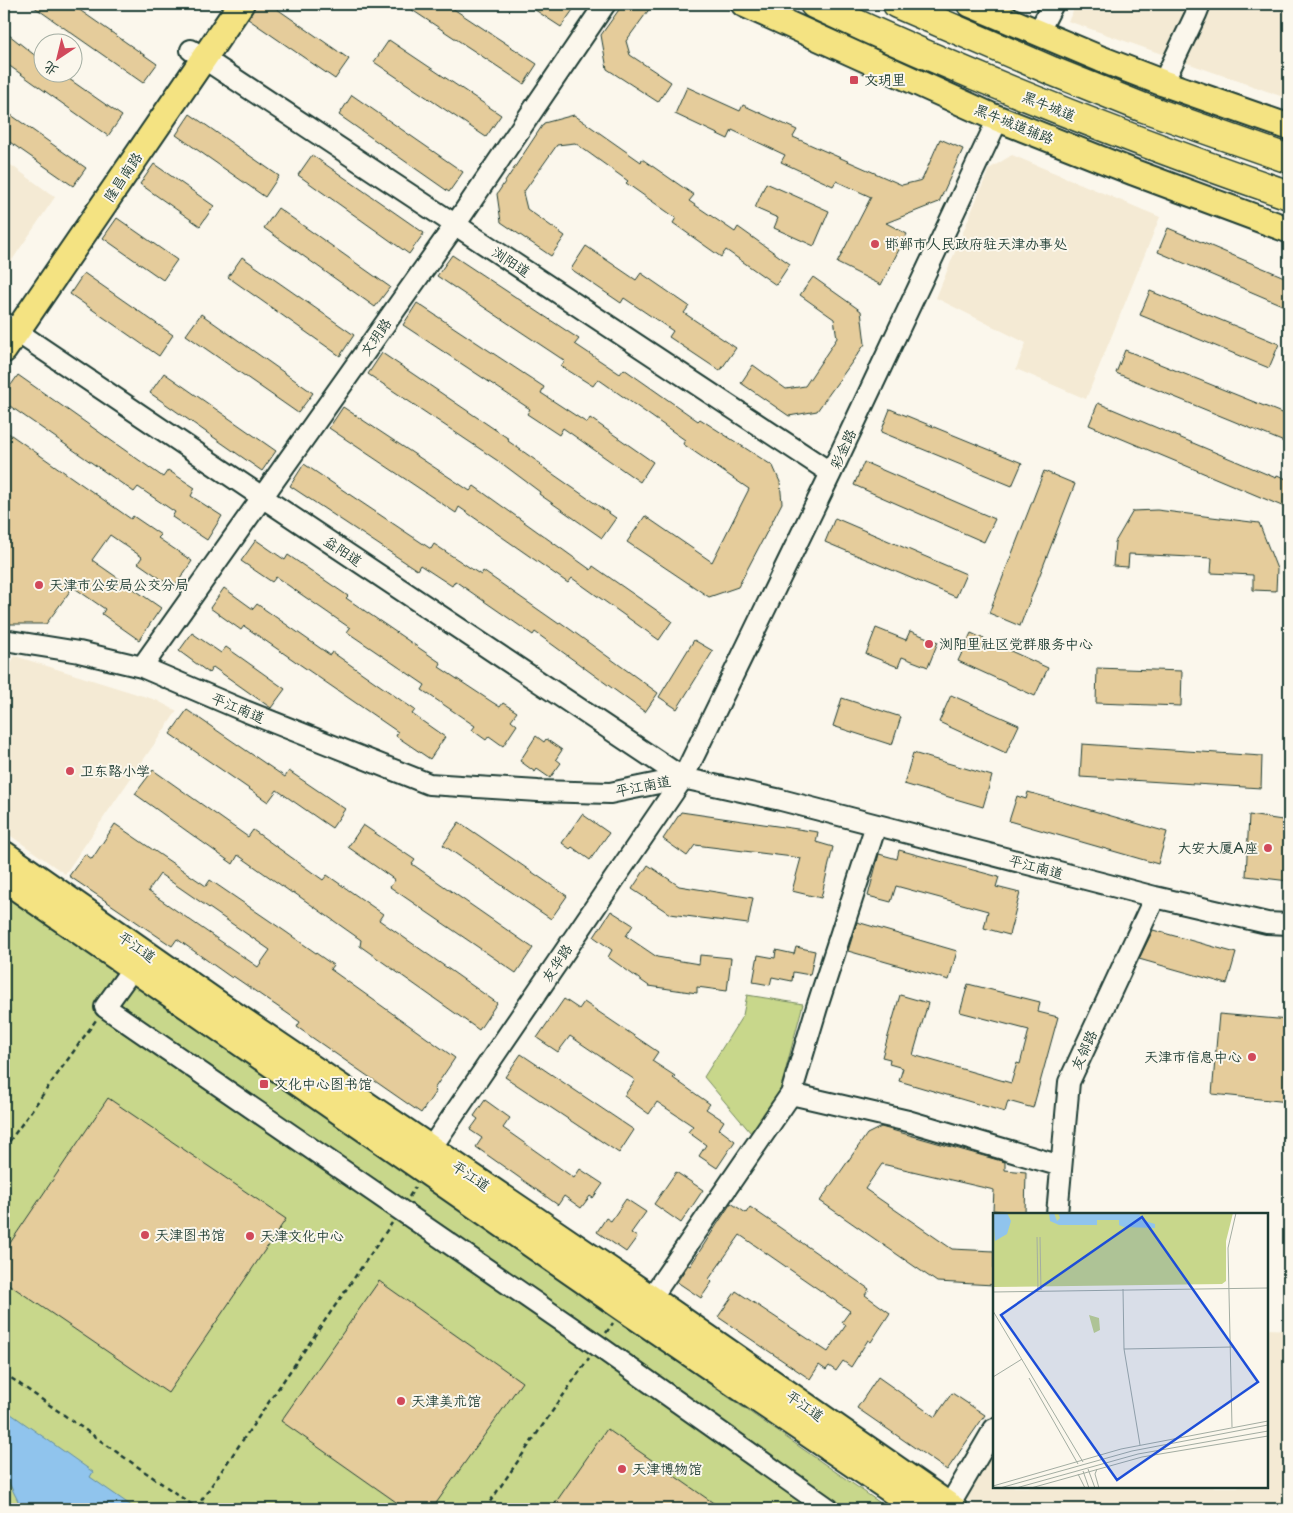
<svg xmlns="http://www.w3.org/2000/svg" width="1293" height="1513" font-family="'Playpen Sans','LXGW WenKai TC',sans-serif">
  <rect width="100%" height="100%" fill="#fbf7ec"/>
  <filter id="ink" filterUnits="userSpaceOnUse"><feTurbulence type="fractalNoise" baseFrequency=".02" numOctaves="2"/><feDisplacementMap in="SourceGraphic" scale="10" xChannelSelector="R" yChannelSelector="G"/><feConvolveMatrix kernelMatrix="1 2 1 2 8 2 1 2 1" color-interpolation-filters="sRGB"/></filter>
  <g filter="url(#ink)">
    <!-- built -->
    <path fill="#f4ead4" d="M1077,4H1289V99L1068,21Z
      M1012,155L1160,217L1086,399L1016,369L1026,343L936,298L989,169Z
      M4,160L55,197L4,272Z
      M15,656L156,700L177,711L65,874L4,831V674Z
      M1267,1329L1289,1330V1509H981L962,1497L994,1440V1487H1267Z"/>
    <!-- green -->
    <path fill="#c8d78b" stroke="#748a60" d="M4,895L106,964L889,1509H4Z
      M747,995L803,1004L780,1091L751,1133L704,1077L743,1015Z"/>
    <!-- water -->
    <path fill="#90c4ed" stroke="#638ea3" d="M4,1409L93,1472L90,1477L136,1509H22L4,1473Z"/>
    <!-- building -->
    <path fill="#e5cc9b" stroke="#1f3d34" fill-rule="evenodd" d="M30,4H71L157,64L143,83Z
      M257,4H270L349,59L335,79L248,19Z
      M403,4H446L537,64L524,84Z
      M526,4H577L561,27Z
      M623,4H653L626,41L630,55L671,82L658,102L607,69L601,35Z
      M4,31L42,61V72H59L122,116L108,136L4,62Z
      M389,40L501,115L486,137L374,62Z
      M687,87L740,111L743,105L797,130L793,137L902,185L922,180L940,139L963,149L939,202L886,223L907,234L881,285L837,263L871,197L836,181L833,186L781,162L785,155L732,130L728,139L675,114Z
      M352,95L463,172L449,192L339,115Z
      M4,110L86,168L73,186L4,138Z
      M190,114L279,176L265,197L176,135Z
      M574,115L641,162L642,159L694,195L689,201L735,232L738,227L790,264L776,285L726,250L721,257L673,223L676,218L626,183L628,181L575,143L557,145L523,193L527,209L565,236L551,256L501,222L497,194L544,123Z
      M312,155L424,233L409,254L298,175Z
      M154,164L214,206L200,226L140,184Z
      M766,183L829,211L814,246L774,228L778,218L755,208Z
      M278,208L390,287L375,307L264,228Z
      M117,218L177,260L163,280L103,238Z
      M1168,228L1289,279V308L1158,252Z
      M586,246L636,280L641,273L689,306L684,313L736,348L720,371L669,337L673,331L624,298L621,303L571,269Z
      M452,255L579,339L575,344L620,374L624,369L698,421L700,419L773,466L780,482L782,503L738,587L709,597L627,542L645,516L712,562L749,489L683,444L685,440L598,379L593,386L561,366L565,361L437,276Z
      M242,257L354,335L340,356L228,277Z
      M84,273L173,335L159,356L70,294Z
      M813,277L861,311L865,344L817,411L789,416L741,383L753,365L786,389L805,386L837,338L834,319L800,295Z
      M1150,291L1279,344L1269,368L1140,315Z
      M417,303L544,387L541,393L587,423L590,418L653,462L640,482L563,428L559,435L527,414L530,409L403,325Z
      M201,314L313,393L298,413L186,335Z
      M1125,350L1289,416V444L1116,373Z
      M382,353L509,439L508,441L541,464L540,465L616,518L602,538L539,494L540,492L504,465L368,374Z
      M164,373L276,451L262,471L150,393Z
      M18,375L163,477L168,470L195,488L191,496L222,516L207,540L172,517L175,512L138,487L134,492L4,402V395Z
      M1098,403L1276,478L1277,475L1289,480V509L1089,425Z
      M343,407L470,491L474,486L591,570L593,566L672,621L659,640L572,578L568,583L459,507L456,513L329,428Z
      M890,409L1022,463L1012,486L881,432Z
      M4,430L131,519L133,516L161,535L158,538L192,561L174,588L138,563L142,557L110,535L92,560L161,608L139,640L102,614L105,609L73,587L46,624H4Z
      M864,462L995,519L984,542L854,485Z
      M304,464L431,549L434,544L481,575L483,571L559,624L560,622L658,693L645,712L535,632L533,635L455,581L452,586L420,565L417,570L290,486Z
      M1044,471L1075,484L1020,626L989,613Z
      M1157,510L1259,523L1277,569L1276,591L1253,590V575L1211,573L1212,558L1129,554L1128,567L1113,566L1115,542L1133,511Z
      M835,518L966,574L956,597L825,542Z
      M256,540L285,560L288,555L348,596L346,598L441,663L439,667L492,702L500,707L503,703L517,712L511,720L517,725L503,746L489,736L486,740L472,730L475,726L422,690L425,685L347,632L350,628L276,577L272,582L241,561Z
      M224,588L253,609L257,604L330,655L332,652L415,710L412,714L445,737L430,759L396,736L398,732L244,626L241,630L210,608Z
      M876,628L906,640L910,631L938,642L928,667L902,657L898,667L866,654Z
      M192,633L221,653L226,647L285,689L271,708L213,667L209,673L179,651Z
      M971,633L1048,668L1035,696L958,661Z
      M694,640L713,651L677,709L659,697Z
      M1097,668L1182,671L1181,706L1096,703Z
      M951,695L1019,725L1006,753L939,722Z
      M842,698L901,717L892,745L833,726Z
      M187,710L285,777L289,771L345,809L332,828L277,790L268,802L170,734Z
      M536,736L544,742L546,739L562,750L556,759L561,763L550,778L537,769L535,772L520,761Z
      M1082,744L1262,756L1261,788L1080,777Z
      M913,753L992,776L983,807L904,784Z
      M153,770L248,837L253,830L323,880L327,875L383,914L379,920L497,1003L479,1030L360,946L361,940L293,892L292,893L238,855L233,864L135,794Z
      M1028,792L1167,832L1158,864L1009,821L1017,796L1026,799Z
      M681,812L818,832L816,842L833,847L821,898L792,891L801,858L695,845L687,856L663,839Z
      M582,814L609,833L590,860L572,847L570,849L562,843Z
      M1249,815L1289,821V881L1246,876Z
      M459,822L567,896L551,919L443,845Z
      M115,824L206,886L210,880L286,932L333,965L330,969L455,1058L434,1089L436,1091L421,1113L297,1027L300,1022L233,976L232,978L177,939L172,946L69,876L85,854L92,859ZM160,874L270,950L258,967L148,891Z
      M363,825L415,860L412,864L533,948L516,973L390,887L395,880L348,847Z
      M899,850L999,877L996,887L1020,893L1009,935L984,928L988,911L896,886L891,902L868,896L879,854L897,859Z
      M648,865L679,886L753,898L748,924L670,914L632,889Z
      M611,911L633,925L626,936L657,957L699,964L700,955L731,958L727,991L697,987V993L649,986L608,957L612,950L594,937Z
      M857,922L957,951L949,980L848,951Z
      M1153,930L1236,953L1227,984L1139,959Z
      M796,947L815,951L810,975L793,972L792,981L772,977L770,985L753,982L758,955L775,958L776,950L794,954Z
      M968,984L1040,1002L1038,1012L1058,1017L1033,1108L1008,1101L1005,1112L899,1081L903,1068L889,1064L890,1059L882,1057L900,995L928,1003L913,1055L1011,1083L1017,1063L1020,1064L1029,1030L960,1012Z
      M564,999L579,1009L584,1002L658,1052L652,1061L675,1076L673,1078L710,1104L706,1109L724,1121L719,1129L735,1141L717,1168L699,1156L706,1145L688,1132L693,1126L657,1102L649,1114L624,1096L635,1080L570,1036L558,1052L537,1038Z
      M1219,1014L1289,1020V1102L1212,1094Z
      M521,1054L634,1130L619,1153L505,1077Z
      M108,1098L286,1219L168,1393L4,1281V1252Z
      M485,1100L510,1118L503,1128L574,1178L580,1169L603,1184L593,1198L590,1196L581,1208L564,1196L558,1205L476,1147L482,1138L470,1130L478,1119L474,1116Z
      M881,1127L1005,1162V1170L1026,1172L1025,1214L993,1210L994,1190L882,1164L865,1189L952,1249L994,1251V1285L937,1282L820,1201L867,1134Z
      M676,1172L703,1190L681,1223L654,1204Z
      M626,1199L646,1212L631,1233L637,1237L626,1252L597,1232L606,1218L611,1221Z
      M731,1203L746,1213L750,1207L869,1289L865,1295L890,1313L871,1342L868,1340L851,1367L843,1361L836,1371L829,1366L826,1370L819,1365L810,1379L718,1317L736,1291L828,1352L846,1325L842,1322L850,1311L740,1235L709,1279L712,1282L701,1298L677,1282L688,1265L690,1266Z
      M379,1281L522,1382L432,1509H406L281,1421Z
      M878,1377L935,1417L952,1393L985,1415L947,1470L857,1408Z
      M607,1429L722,1509H551Z"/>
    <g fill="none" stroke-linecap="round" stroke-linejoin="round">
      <!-- minor casing -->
      <g stroke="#1f3d34" stroke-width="24">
        <path id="minor" d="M1038,33L1053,4
          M191,50L831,473
          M1163,83L1196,14L1200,4
          M4,323L262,497L683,778
          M4,640L79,652L142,667L245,711L429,784L538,791L610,793L683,778L781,800L1155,897L1267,923L1289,924
          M142,667L455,225L605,4
          M133,968L105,1007L597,1345L829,1509
          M791,1094L908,1121L1061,1166
          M431,1148L683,778L831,473L998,119
          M1057,1214L1069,1082L1155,897
          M651,1298L791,1094L817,1007L876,825
          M949,1506L994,1429"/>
      </g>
      <!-- major casing -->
      <g stroke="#1f3d34" stroke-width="29">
        <path id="major" d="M744,4L989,115L1133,172L1289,230
          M970,4L1101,59L1163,83L1289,127
          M4,350L241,4
          M4,854L214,1001L651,1298L954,1509
          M4,879L623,1308L919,1509"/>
      </g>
      <!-- highway casing -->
      <g stroke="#1f3d34" stroke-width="31">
        <path id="highway" d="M814,4C969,77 1128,139 1289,195
          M897,4L1052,71L1144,108L1289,159"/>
      </g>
      <!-- path -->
      <path stroke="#1f3d34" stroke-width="2.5" stroke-dasharray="5 4" stroke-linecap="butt" d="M4,1149L96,1020
        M409,1197L415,1187
        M606,1333L613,1323
        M4,1373L198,1509
        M196,1508L392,1223
        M485,1509L589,1358"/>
      <!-- minor -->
      <use href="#minor" stroke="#fbf7ec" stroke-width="20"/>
      <!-- major -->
      <use href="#major" stroke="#f4e382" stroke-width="25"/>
      <!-- highway -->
      <use href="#highway" stroke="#f4e382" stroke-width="28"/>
    </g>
  </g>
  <!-- markers -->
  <g fill="#d1495b" stroke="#fbf7ec" stroke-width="2">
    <rect x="849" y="75" width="10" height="10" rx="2.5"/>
    <circle cx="875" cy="244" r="5"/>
    <circle cx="39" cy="585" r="5"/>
    <circle cx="929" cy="644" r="5"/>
    <circle cx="70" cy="771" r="5"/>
    <circle cx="1268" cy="848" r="5"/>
    <circle cx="1252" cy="1057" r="5"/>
    <rect x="259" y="1079" width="10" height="10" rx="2.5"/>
    <circle cx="145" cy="1235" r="5"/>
    <circle cx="250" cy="1236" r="5"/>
    <circle cx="401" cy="1401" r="5"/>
    <circle cx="622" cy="1469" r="5"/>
  </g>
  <g text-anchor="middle" stroke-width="4" stroke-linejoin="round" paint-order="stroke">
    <!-- poi labels -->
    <g font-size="14" fill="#1f3d34" stroke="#fbf7ec" text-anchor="start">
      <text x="864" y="85">文玥里</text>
      <text x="885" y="249">邯郸市人民政府驻天津办事处</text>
      <text x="49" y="590">天津市公安局公交分局</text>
      <text x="939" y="649">浏阳里社区党群服务中心</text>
      <text x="80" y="776">卫东路小学</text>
      <text x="1258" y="853" text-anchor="end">大安大厦A座</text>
      <text x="1242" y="1062" text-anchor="end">天津市信息中心</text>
      <text x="274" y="1089">文化中心图书馆</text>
      <text x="155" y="1240">天津图书馆</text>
      <text x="260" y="1241">天津文化中心</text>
      <text x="411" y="1406">天津美术馆</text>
      <text x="632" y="1474">天津博物馆</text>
    </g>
    <!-- street labels -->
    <g font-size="14" fill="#1f3d34" stroke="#fbf7ec">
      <text transform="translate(1049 106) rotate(22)" y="5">黑牛城道</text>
      <text transform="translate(1014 124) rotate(22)" y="5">黑牛城道辅路</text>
      <text transform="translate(123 177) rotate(-56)" y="5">隆昌南路</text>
      <text transform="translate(511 262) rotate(33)" y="5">浏阳道</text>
      <text transform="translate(376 337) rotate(-55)" y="5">文玥路</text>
      <text transform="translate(843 449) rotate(-65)" y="5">彩金路</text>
      <text transform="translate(343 551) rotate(34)" y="5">益阳道</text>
      <text transform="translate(238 708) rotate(23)" y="5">平江南道</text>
      <text transform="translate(643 786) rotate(-11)" y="5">平江南道</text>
      <text transform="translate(1036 867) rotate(15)" y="5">平江南道</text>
      <text transform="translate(137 947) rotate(35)" y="5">平江道</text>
      <text transform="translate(557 963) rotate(-56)" y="5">友华路</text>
      <text transform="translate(1084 1050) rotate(-65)" y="5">友邻路</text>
      <text transform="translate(471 1176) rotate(34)" y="5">平江道</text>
      <text transform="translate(805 1406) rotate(35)" y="5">平江道</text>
    </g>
  </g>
  <!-- overview -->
  <g transform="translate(993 1213)">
    <rect width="275" height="275" fill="#fbf7ec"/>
    <path d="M0,0H240L233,28V68L229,71L0,74ZM96,102L106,105L107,117L101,120Z" fill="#c8d78b"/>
    <path d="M0,0H14L18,8L14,21L2,28ZM56,0H61L64,8L67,5L65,0H146L149,7L162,11V15L131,14L126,12V7H104V12H66L57,8Z" fill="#90c4ed"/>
    <path fill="none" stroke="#a3ada2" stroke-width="1" d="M44,24L45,77M47,24L48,77M130,76L131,136L147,232M0,79L275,75M0,98L90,249M131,136L240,134M0,164L29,146M36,165L85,251M239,214L235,35L243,0M95,256L102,275M104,256L102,261L106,275M90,258L96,275M85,261L92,275M0,273L128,236L275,208M7,275L139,238L275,212M23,275L145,241L275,218M38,275L149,244L275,223"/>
    <path fill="#1d4ed8" fill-opacity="0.15" stroke="#1d4ed8" stroke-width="2.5" d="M149,4L265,169L124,267L8,102Z"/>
    <rect width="275" height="275" fill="none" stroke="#1f3d34" stroke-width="2.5"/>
  </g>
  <!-- margin -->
  <rect width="1293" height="1513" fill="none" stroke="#fbf7ec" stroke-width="20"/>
  <rect x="10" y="10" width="1273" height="1493" fill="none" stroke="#1f3d34" stroke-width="2" filter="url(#ink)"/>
  <!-- north arrow -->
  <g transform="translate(58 58) rotate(215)"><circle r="24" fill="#fbf7ec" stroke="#a3ada2"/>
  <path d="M0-4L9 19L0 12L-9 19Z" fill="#d1495b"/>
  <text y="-8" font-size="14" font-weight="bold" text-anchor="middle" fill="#1f3d34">北</text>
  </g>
</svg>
